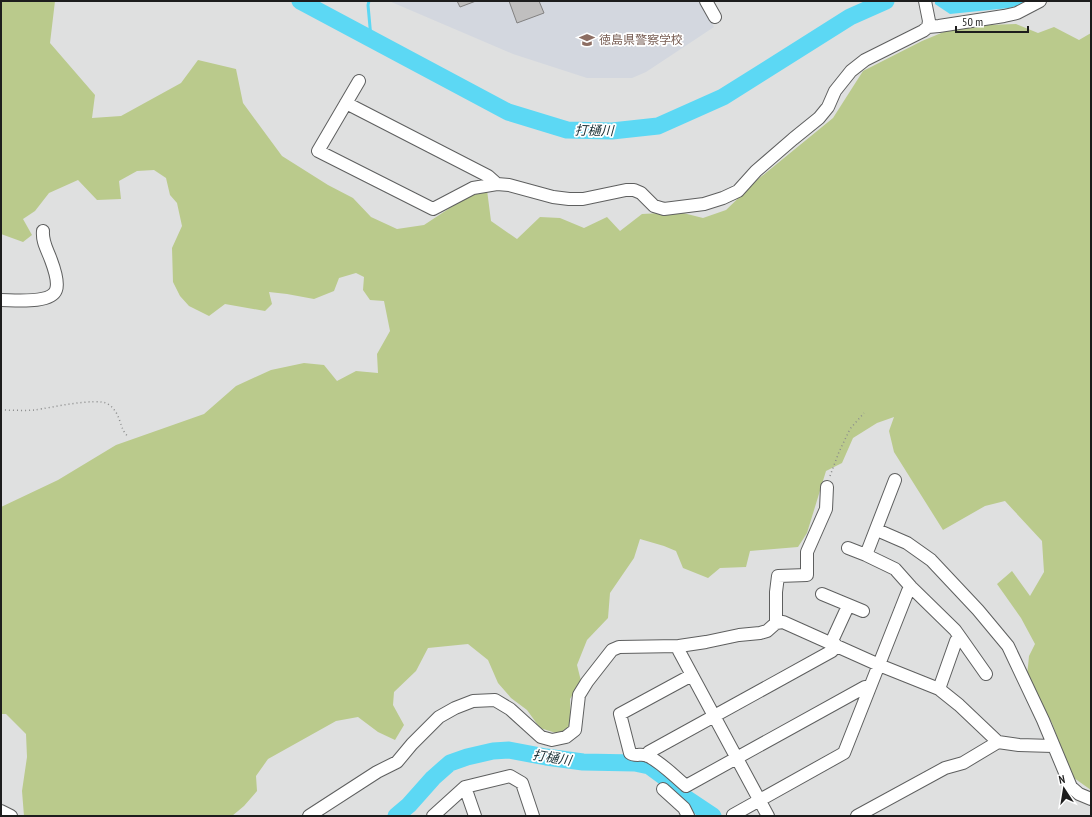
<svg xmlns="http://www.w3.org/2000/svg" width="1092" height="817" font-family="'PT Sans Narrow','Noto Sans JP',sans-serif">
  <rect width="100%" height="100%" fill="#dfe0e0"/>
  <!-- built -->
  <path fill="#d3d7df" d="M389,1H701L714,27L646,72L632,78H587L513,54Z"/>
  <!-- green -->
  <path fill="#baca8c" d="M1,1H55L50,43L95,95L92,118L121,116L181,83L198,60L236,69L243,103L282,156L328,185L353,198L371,217L397,229L424,225L465,198L487,190L491,221L517,239L540,217L560,218L584,228L607,217L620,231L642,214L679,212L703,218L726,210L757,180L833,118L863,71L922,41L946,31L988,25L1016,24L1038,33L1054,27L1079,40L1091,33V790L1074,778L1061,747L1052,723L1027,676L1029,656L1035,644L1021,618L997,584L1012,571L1030,596L1044,572L1042,541L1005,501L985,506L943,530L894,452L889,431L894,417L877,423L853,438L842,463L826,471L807,533L798,547L750,551L746,567L720,568L708,578L683,568L676,551L664,546L640,539L634,558L610,593L608,618L587,640L577,665L581,681L570,699L571,725L559,734L540,728L527,710L511,698L498,683L488,660L468,644L428,648L416,671L394,692L393,705L404,725L395,740L378,732L358,717L336,721L268,759L256,776L257,791L244,806L232,816H24L22,791L27,757L26,734L6,714H1V507L58,480L116,445L204,414L236,386L271,370L304,363L324,365L337,381L356,371L378,373L377,354L390,331L384,301L370,300L363,290L364,277L356,273L339,278L334,291L314,299L287,294L269,292L272,304L265,311L225,304L209,316L189,306L180,296L173,282L172,248L182,226L177,203L170,195L166,178L154,170L137,171L119,181L121,199L97,200L78,180L49,193L35,211L23,219L32,235L23,242L1,234Z"/>
  <!-- water -->
  <path fill="#5cd8f4" d="M935,1H1032L1009,8L950,14L935,4Z"/>
  <g fill="none" stroke-linecap="round" stroke-linejoin="round">
    <!-- stream -->
    <path stroke="#5cd8f4" stroke-width="3" d="M369,1L368,5L371,38"/>
    <!-- river -->
    <path stroke="#5cd8f4" stroke-width="17" d="M300,1L508,112L567,130L612,131L658,126L723,97L850,17L886,1
      M396,816L409,805L433,778L450,763L467,757L493,751L509,750L546,757L583,762L635,763L649,766L664,777L683,796L713,816"/>
  </g>
  <!-- building -->
  <path fill="#c0bfbf" stroke="#828181" d="M457,1H476L460,7Z
    M509,1H539L544,13L517,23Z"/>
  <g fill="none" stroke-linecap="round" stroke-linejoin="round">
    <!-- minor casing -->
    <g stroke="#5e5f5f" stroke-width="14">
      <path id="minor" d="M706,1L715,17
        M928,27L939,26L1004,16L1017,13L1040,1
        M359,81L318,151L433,209L473,188L497,184
        M346,103L488,176L497,184L509,185L553,197L569,199H583L626,190H634L641,193L654,206L664,209L704,204L723,198L738,191L756,171L793,139L819,118L828,107L835,91L851,71L865,60L923,31L928,27L929,21L925,1
        M1,300C14,300 51,304 56,290C59,282 54,268 51,260C47,249 42,242 43,231
        M827,487L826,509L807,552V575L778,576L776,592V623L783,622L879,665L939,689L959,705L998,742L1019,745L1053,746
        M877,530L907,543L931,560L978,610L1008,646L1043,720L1071,787L1079,794L1091,799
        M848,548L866,555L895,480
        M866,555L895,569L911,587L955,630L960,637
        M822,594L863,611
        M831,643L848,606
        M679,646L706,642L739,635L760,633L767,631L776,623
        M692,675L620,714L630,753C635,757 642,753 648,756C662,763 674,776 686,786L865,687H870
        M939,689L956,641L960,637L986,674
        M647,756L649,752L832,651L836,645
        M465,787L475,816
        M663,789L684,808L688,816
        M1,811L11,816
        M733,815L844,753L908,591L911,587
        M309,816L377,772L397,762L412,744L439,717L455,708L473,701L495,700L510,709L541,737L552,740L566,737L575,730L579,695L587,682L612,650L619,647L679,646V651L768,816
        M433,816L465,787L510,776L522,783L533,816
        M857,816L945,768L963,763L998,742"/>
    </g>
    <!-- path -->
    <path stroke="#8b8c8c" stroke-width="1.5" stroke-dasharray="1 3" stroke-linecap="butt" d="M1,410C12,410 24,411 35,410C49,408 97,397 108,404C122,413 119,430 128,436
      M830,476L839,452L850,429L864,413"/>
    <!-- minor -->
    <use href="#minor" stroke="#fff" stroke-width="12"/>
  </g>
  <!-- icons -->
  <defs>
    <g id="school-bare" transform="scale(1.2)"><path d="M0-5L7-2L0 1L-7-2ZM-4 1L0 2.5L4 1V4Q0 6-4 4Z" fill="#8d6e63" stroke="#fff" stroke-width="2.5" paint-order="stroke"/></g>
  </defs>
  <g fill-rule="evenodd">
    <use href="#school-bare" x="587" y="40"/>
  </g>
  <g text-anchor="middle" stroke-width="3.5" stroke-linejoin="round" paint-order="stroke">
    <!-- education labels -->
    <g font-size="12" fill="#785e54" stroke="#fff" text-anchor="start">
      <text x="599" y="44">徳島県警察学校</text>
    </g>
    <!-- water labels -->
    <g font-size="13" font-style="italic" fill="#1a2f34" stroke="#fff">
      <text transform="translate(594 130) rotate(1)" y="5">打樋川</text>
      <text transform="translate(552 757) rotate(9)" y="5">打樋川</text>
    </g>
  </g>
  <!-- border -->
  <rect width="1092" height="817" fill="none" stroke="#1d1d1d" stroke-width="4"/>
  <!-- north arrow -->
  <g transform="translate(1064 789) rotate(348)" stroke="#ffffff" stroke-width="3" paint-order="stroke">
  <path d="M0-3L7 15L0 10L-7 15Z" fill="#1d1d1d"/>
  <text y="-6" font-size="11" font-weight="bold" text-anchor="middle" fill="#1d1d1d">N</text>
  </g>
  <!-- scale -->
  <path d="M956 26v6h72v-6" fill="none" stroke="#1d1d1d" stroke-width="2"/>
  <text x="962" y="26" font-size="12" fill="#1d1d1d" stroke="#ffffff" stroke-width="3" paint-order="stroke">50 m</text>
</svg>
